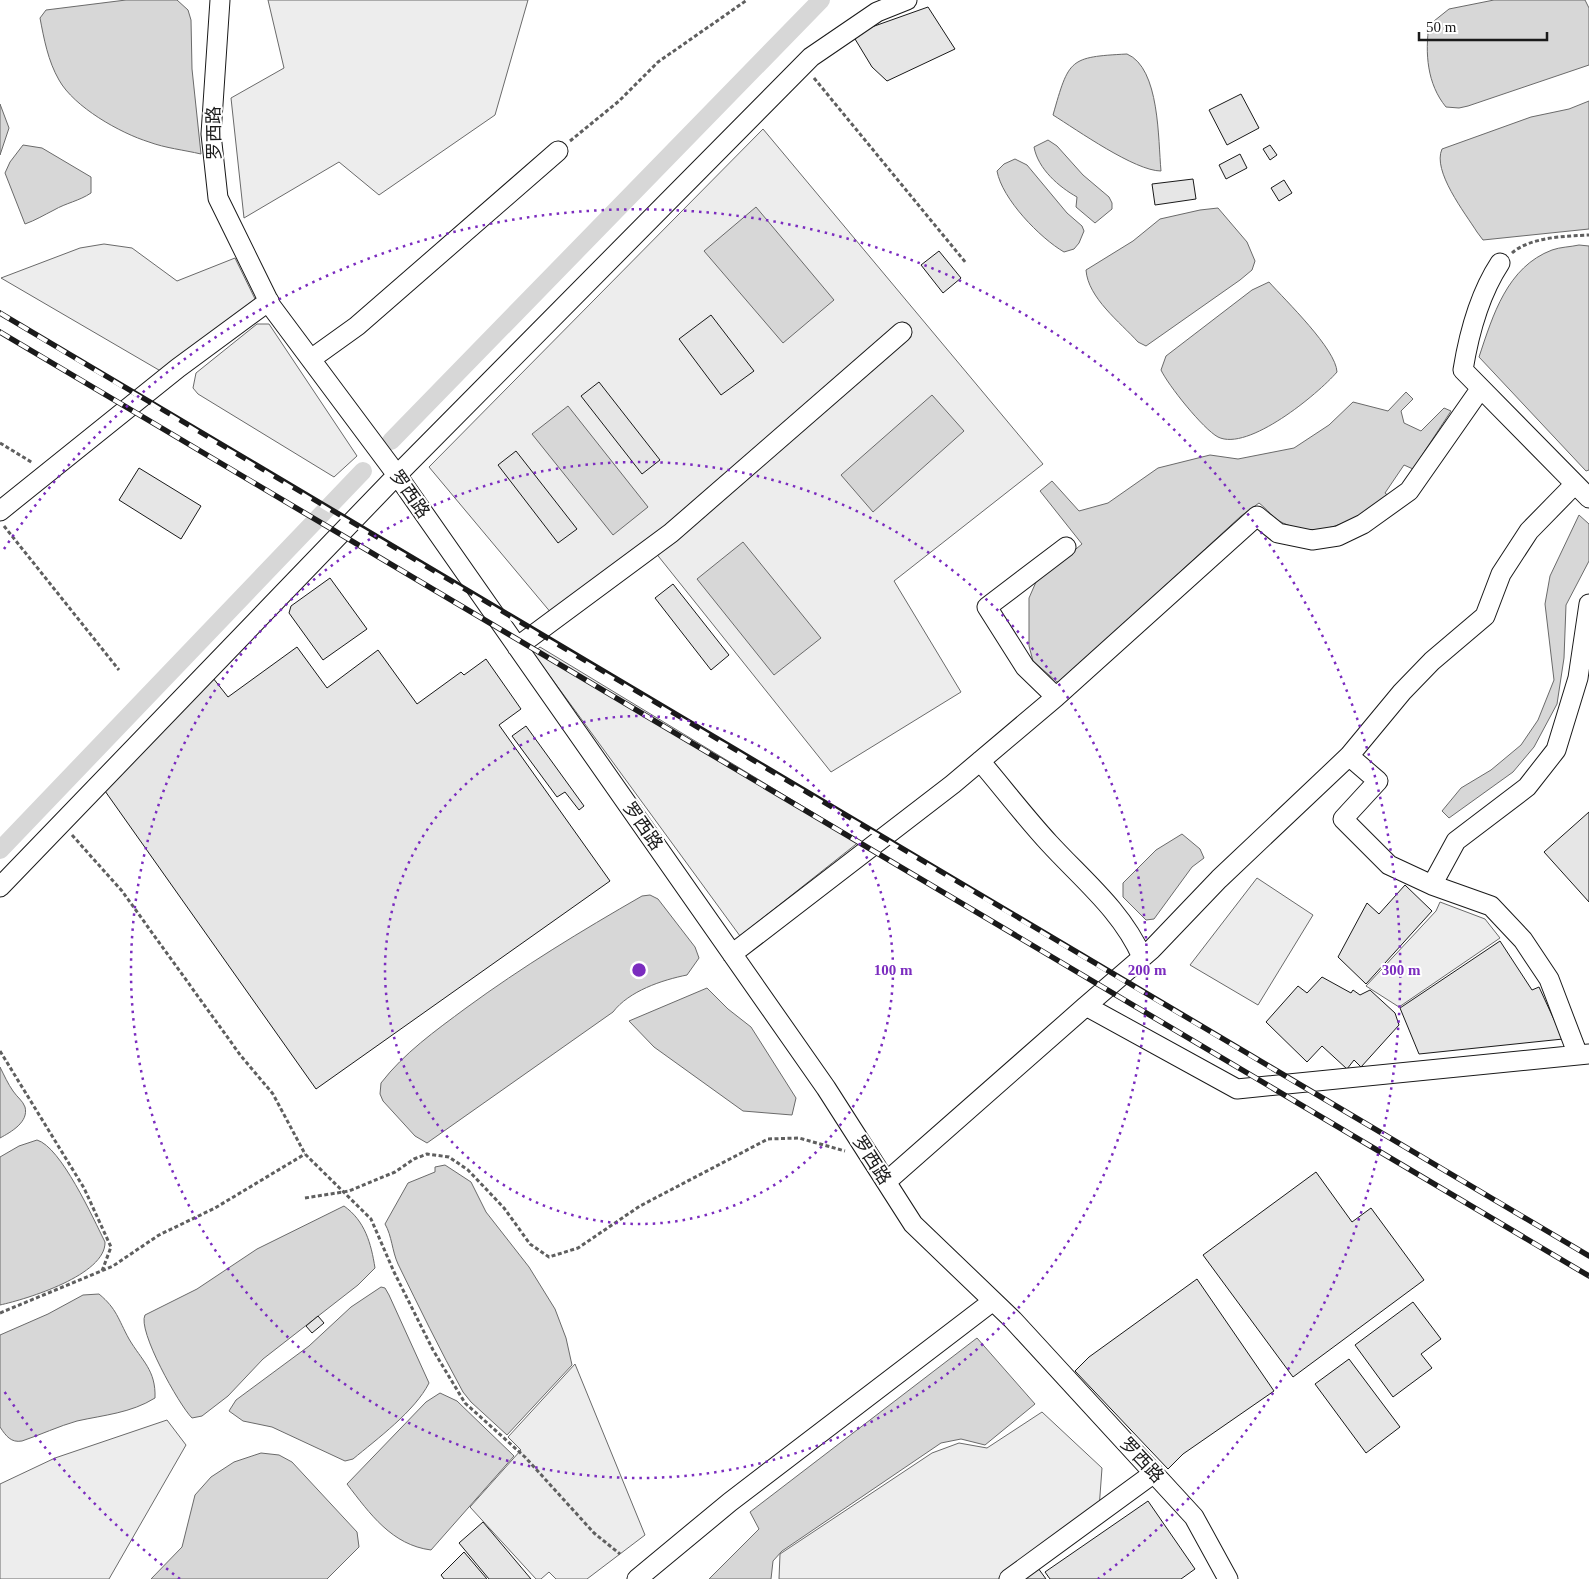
<svg xmlns="http://www.w3.org/2000/svg" width="1589" height="1579" font-family="'Times New Roman','Noto Sans SC',serif">
  <rect width="100%" height="100%" fill="#fff"/>
  <!-- built -->
  <path fill="#ededed" stroke="#6a6a6a" d="M268,0H528L495,115L379,195L339,162L244,218L231,98L284,68Z
    M763,129L1043,464L894,581L961,692L831,772L647,542L552,614L429,467Z
    M104,244L132,248L177,281L235,258L258,305L164,373L1,278L80,248Z
    M257,324H269L357,456L334,477L198,394L193,388L196,373Z
    M540,647L860,841L740,936L533,653Z
    M1257,878L1313,915L1258,1005L1190,965Z
    M1440,902L1485,919L1500,938L1399,1007L1366,986L1436,911Z
    M575,1364L645,1535L587,1579H556L549,1572L541,1579H536L470,1507L521,1450L508,1437Z
    M1042,1412L1102,1468L1099,1509L1000,1579H779L780,1554L932,1453L959,1443L987,1448Z
    M167,1420L186,1445L109,1579H0V1484L55,1458Z"/>
  <!-- water -->
  <path fill="#d7d7d7" stroke="#6a6a6a" d="M126,0H177L188,10L191,20L192,69L201,154C184,150 165,148 149,142C120,133 74,107 59,80C48,61 44,39 40,18L46,10Z
    M1494,0H1585L1589,8V65L1468,106L1459,108L1446,107C1427,84 1425,53 1429,25L1449,9Z
    M1127,54C1160,68 1158,140 1161,171C1135,171 1077,130 1053,115C1069,59 1069,57 1127,54Z
    M1589,101V229L1483,240L1477,232C1465,213 1432,171 1442,149L1531,117L1569,109Z
    M0,104L9,128L0,155Z
    M1048,140L1057,146L1083,175L1109,197L1112,203V209L1095,223L1076,207L1077,197C1059,187 1038,169 1034,147Z
    M23,145L42,148L91,177V193C79,201 66,203 54,210C44,215 36,220 25,224L5,173L10,162Z
    M1015,159L1027,165L1067,213L1082,226L1084,231L1079,243L1074,249L1064,252C1040,238 1002,199 997,171L1004,164Z
    M756,207L834,300L783,343L704,251Z
    M1218,208L1247,242L1255,261L1252,270L1240,280L1146,346L1138,342C1120,322 1088,298 1086,270L1133,241L1160,219L1200,210Z
    M1579,245L1589,246V470L1586,471L1479,357C1493,315 1507,267 1552,250C1560,247 1570,247 1579,245Z
    M1269,282C1286,301 1336,349 1337,372C1318,394 1248,452 1218,437C1203,429 1168,385 1161,370L1166,356L1252,290Z
    M1406,392L1413,399L1401,411L1404,423L1421,431L1444,408L1451,411L1413,469L1404,465L1385,493L1390,497C1357,517 1323,542 1283,523C1274,519 1267,509 1259,503L1241,516L1131,617L1065,682H1057L1033,661L1029,646V598L1036,582L1082,544L1040,491L1052,481L1079,511L1108,503L1158,468L1210,455L1238,459L1294,448L1329,425L1353,402L1388,411Z
    M932,395L964,431L873,512L841,475Z
    M568,406L648,507L613,535L532,434Z
    M1579,515L1589,524V561L1566,605L1564,658L1557,704L1534,747L1513,772L1449,818L1442,811L1461,788L1491,770L1521,745L1538,720L1554,680L1545,604L1550,576Z
    M743,542L821,638L774,675L697,579Z
    M1182,834L1200,849L1204,858L1192,867L1154,919L1146,920L1123,897V883L1156,850Z
    M650,895L658,899L695,947L699,958L687,975C662,980 629,991 613,1012L427,1143L415,1136L383,1101L380,1094L381,1083C404,1053 435,1031 466,1008C522,967 581,931 642,896Z
    M707,988L728,1009L751,1027L796,1098L792,1115L743,1111L654,1047L629,1021Z
    M0,1067C4,1075 8,1084 13,1091C17,1097 23,1101 25,1107C29,1122 11,1132 0,1138Z
    M37,1140C61,1147 93,1218 105,1242C106,1275 27,1299 0,1305V1157L19,1146Z
    M445,1165L471,1182L486,1212L529,1267L555,1309L566,1338L572,1365L507,1435L471,1402L463,1392C440,1350 419,1307 398,1264C392,1251 392,1236 385,1224L408,1183L435,1172V1167Z
    M344,1206C365,1221 371,1243 375,1268L358,1285L263,1359L228,1396L202,1416L192,1418C179,1405 137,1330 145,1315L197,1289L257,1249Z
    M381,1287L385,1288L389,1295L429,1383C415,1411 377,1439 353,1459L345,1461L272,1427L243,1421L229,1411L236,1400L309,1346L351,1307Z
    M99,1294C117,1309 118,1319 129,1339C142,1361 156,1370 155,1398C131,1413 104,1415 77,1421C59,1426 40,1435 22,1441C11,1443 6,1436 0,1427V1335L48,1314L83,1295Z
    M977,1338L1035,1404L985,1445L961,1439L941,1443L782,1551L773,1561L771,1579H709L759,1529L750,1512Z
    M440,1393L457,1401L514,1456L431,1550C392,1545 370,1514 347,1484L426,1402Z
    M261,1453L279,1455L292,1462L357,1532L359,1547L327,1579H151L182,1547L195,1495L211,1477L234,1462Z"/>
  <g fill="none" stroke-linecap="round" stroke-linejoin="round">
    <!-- canal -->
    <path stroke="#d7d7d7" stroke-width="18" d="M391,441L821,0
      M0,850L363,471"/>
  </g>
  <!-- building -->
  <path fill="#e6e6e6" stroke="#1a1a1a" d="M928,7L955,49L887,81L872,67L852,34Z
    M1241,94L1259,128L1227,145L1209,110Z
    M1270,145L1277,155L1270,160L1263,149Z
    M1240,154L1247,168L1226,179L1219,165Z
    M1193,179L1196,199L1155,205L1152,184Z
    M1284,180L1292,193L1279,201L1271,188Z
    M939,251L961,278L943,293L921,265Z
    M711,315L754,371L721,395L679,339Z
    M599,382L660,460L642,474L581,396Z
    M516,451L577,529L558,543L498,465Z
    M139,468L201,506L181,539L119,500Z
    M330,578L367,629L323,660L289,613L291,606Z
    M673,584L729,655L711,670L655,598Z
    M297,647L327,688L378,650L417,704L461,672L464,675L486,659L521,709L499,725L610,881L316,1089L105,791L213,678L228,697Z
    M526,726L584,806L579,810L565,792L557,797L512,736Z
    M1589,812V902L1544,852Z
    M1405,885L1432,911L1366,984L1338,957L1367,903L1379,914Z
    M1500,941L1532,990L1539,987L1563,1039L1419,1054L1400,1008Z
    M1322,977L1351,993L1353,990L1360,995L1370,990L1395,1013L1399,1025L1361,1067L1354,1060L1347,1069L1322,1046L1307,1062L1266,1022L1298,986L1307,993Z
    M1316,1172L1352,1222L1371,1208L1424,1280L1293,1377L1203,1255Z
    M1197,1279L1274,1391L1183,1454L1168,1469L1075,1371L1089,1357Z
    M1413,1302L1441,1339L1421,1354L1432,1368L1393,1397L1355,1345Z
    M318,1316L324,1323L312,1333L306,1326Z
    M1349,1359L1400,1427L1366,1453L1315,1384Z
    M1148,1501L1195,1569L1181,1579H1050L1045,1572Z
    M483,1522L531,1579H489L459,1543Z
    M464,1552L487,1579H444L441,1575Z
    M1038,1568L1046,1579H1022Z"/>
  <g fill="none" stroke-linecap="round" stroke-linejoin="round">
    <!-- minor casing -->
    <g stroke="#1a1a1a" stroke-width="21">
      <path id="minor" d="M220,0L211,134L218,198L271,306L397,475L826,1088L913,1224L1013,1320L1194,1517L1228,1579
        M1500,263C1479,295 1469,333 1463,370L1589,498
        M311,359L357,326L558,151
        M0,511L178,368L269,301
        M517,647L671,533L902,332
        M1056,697L1025,667L987,607L1066,547
        M1349,756L1378,781L1343,819L1389,865L1432,885L1491,906L1523,940L1549,979L1578,1055
        M980,761C1003,788 1025,817 1049,843C1082,879 1122,911 1142,957
        M1432,885L1456,841L1527,787L1556,750L1578,678L1589,604
        M0,887L397,475L811,57L877,12L907,0
        M732,954L953,784L1056,697L1257,516L1278,533L1312,540L1338,536L1363,524L1409,491L1481,388
        M1086,1006L1152,949L1219,879L1349,756L1402,692L1432,661L1485,616L1501,574L1529,531L1574,485
        M886,1182L1086,1006L1237,1089L1589,1054
        M637,1579L730,1502L993,1301
        M1009,1579L1154,1473"/>
    </g>
    <!-- path -->
    <path stroke="#5f5f5f" stroke-width="3" stroke-dasharray="4 2.5" stroke-linecap="butt" d="M814,78L966,263
      M570,141L619,101L658,62L747,0
      M1512,253C1530,237 1566,236 1589,235
      M0,443L33,463
      M4,526L119,670
      M72,835L122,891L241,1056L273,1094L305,1154L371,1219L394,1272L433,1350L465,1403L525,1457L594,1533L620,1554
      M0,1051L84,1188L111,1247L102,1271
      M305,1198L349,1191L395,1172L414,1159L427,1154L449,1157L468,1170L504,1208L530,1244L549,1257L578,1248L640,1206L768,1139L799,1138L845,1151
      M0,1313L113,1266L159,1235L215,1208L305,1154"/>
    <!-- minor -->
    <use href="#minor" stroke="#fff" stroke-width="19"/>
    <!-- rail casing -->
    <g stroke="#1a1a1a" stroke-width="5.5">
      <path id="rail" d="M0,313C527,631 1059,941 1589,1256
        M0,332L1589,1276"/>
    </g>
    <!-- rail -->
    <use href="#rail" stroke="#fff" stroke-width="4" stroke-dasharray="11" stroke-linecap="butt"/>
  </g>
  <!-- distance rings -->
  <g fill="none" stroke="#7b2cbf" stroke-width="2.5" stroke-dasharray="2.5 5">
    <circle cx="639" cy="970" r="254"/>
    <circle cx="639" cy="970" r="508"/>
    <path d="M180 1579A762 762 0 0 1 4 1391M4 549A762 762 0 1 1 1098 1579"/>
  </g>
  <g text-anchor="middle" stroke-width="4" stroke-linejoin="round" paint-order="stroke">
    <!-- street labels -->
    <g font-size="18" fill="#1a1a1a" stroke="#fff">
      <text transform="translate(214 133) rotate(-91)" y="6">罗西路</text>
      <text transform="translate(410 494) rotate(55)" y="6">罗西路</text>
      <text transform="translate(643 826) rotate(55)" y="6">罗西路</text>
      <text transform="translate(872 1160) rotate(57)" y="6">罗西路</text>
      <text transform="translate(1142 1460) rotate(47)" y="6">罗西路</text>
    </g>
  </g>
  <circle cx="639" cy="970" r="8" fill="#7b2cbf" stroke="#fff" stroke-width="2.5"/>
  <g font-size="15" text-anchor="middle" font-weight="bold" fill="#7b2cbf" stroke="#fff" stroke-width="4" stroke-linejoin="round" paint-order="stroke">
    <text x="893" y="975">100 m</text>
    <text x="1147" y="975">200 m</text>
    <text x="1401" y="975">300 m</text>
  </g>
  <!-- scale -->
  <path d="M1419 32v8h128v-8" fill="none" stroke="#1a1a1a" stroke-width="2.5"/>
  <text x="1426" y="32" font-size="15" fill="#1a1a1a" stroke="#ffffff" stroke-width="4" paint-order="stroke">50 m</text>
</svg>
